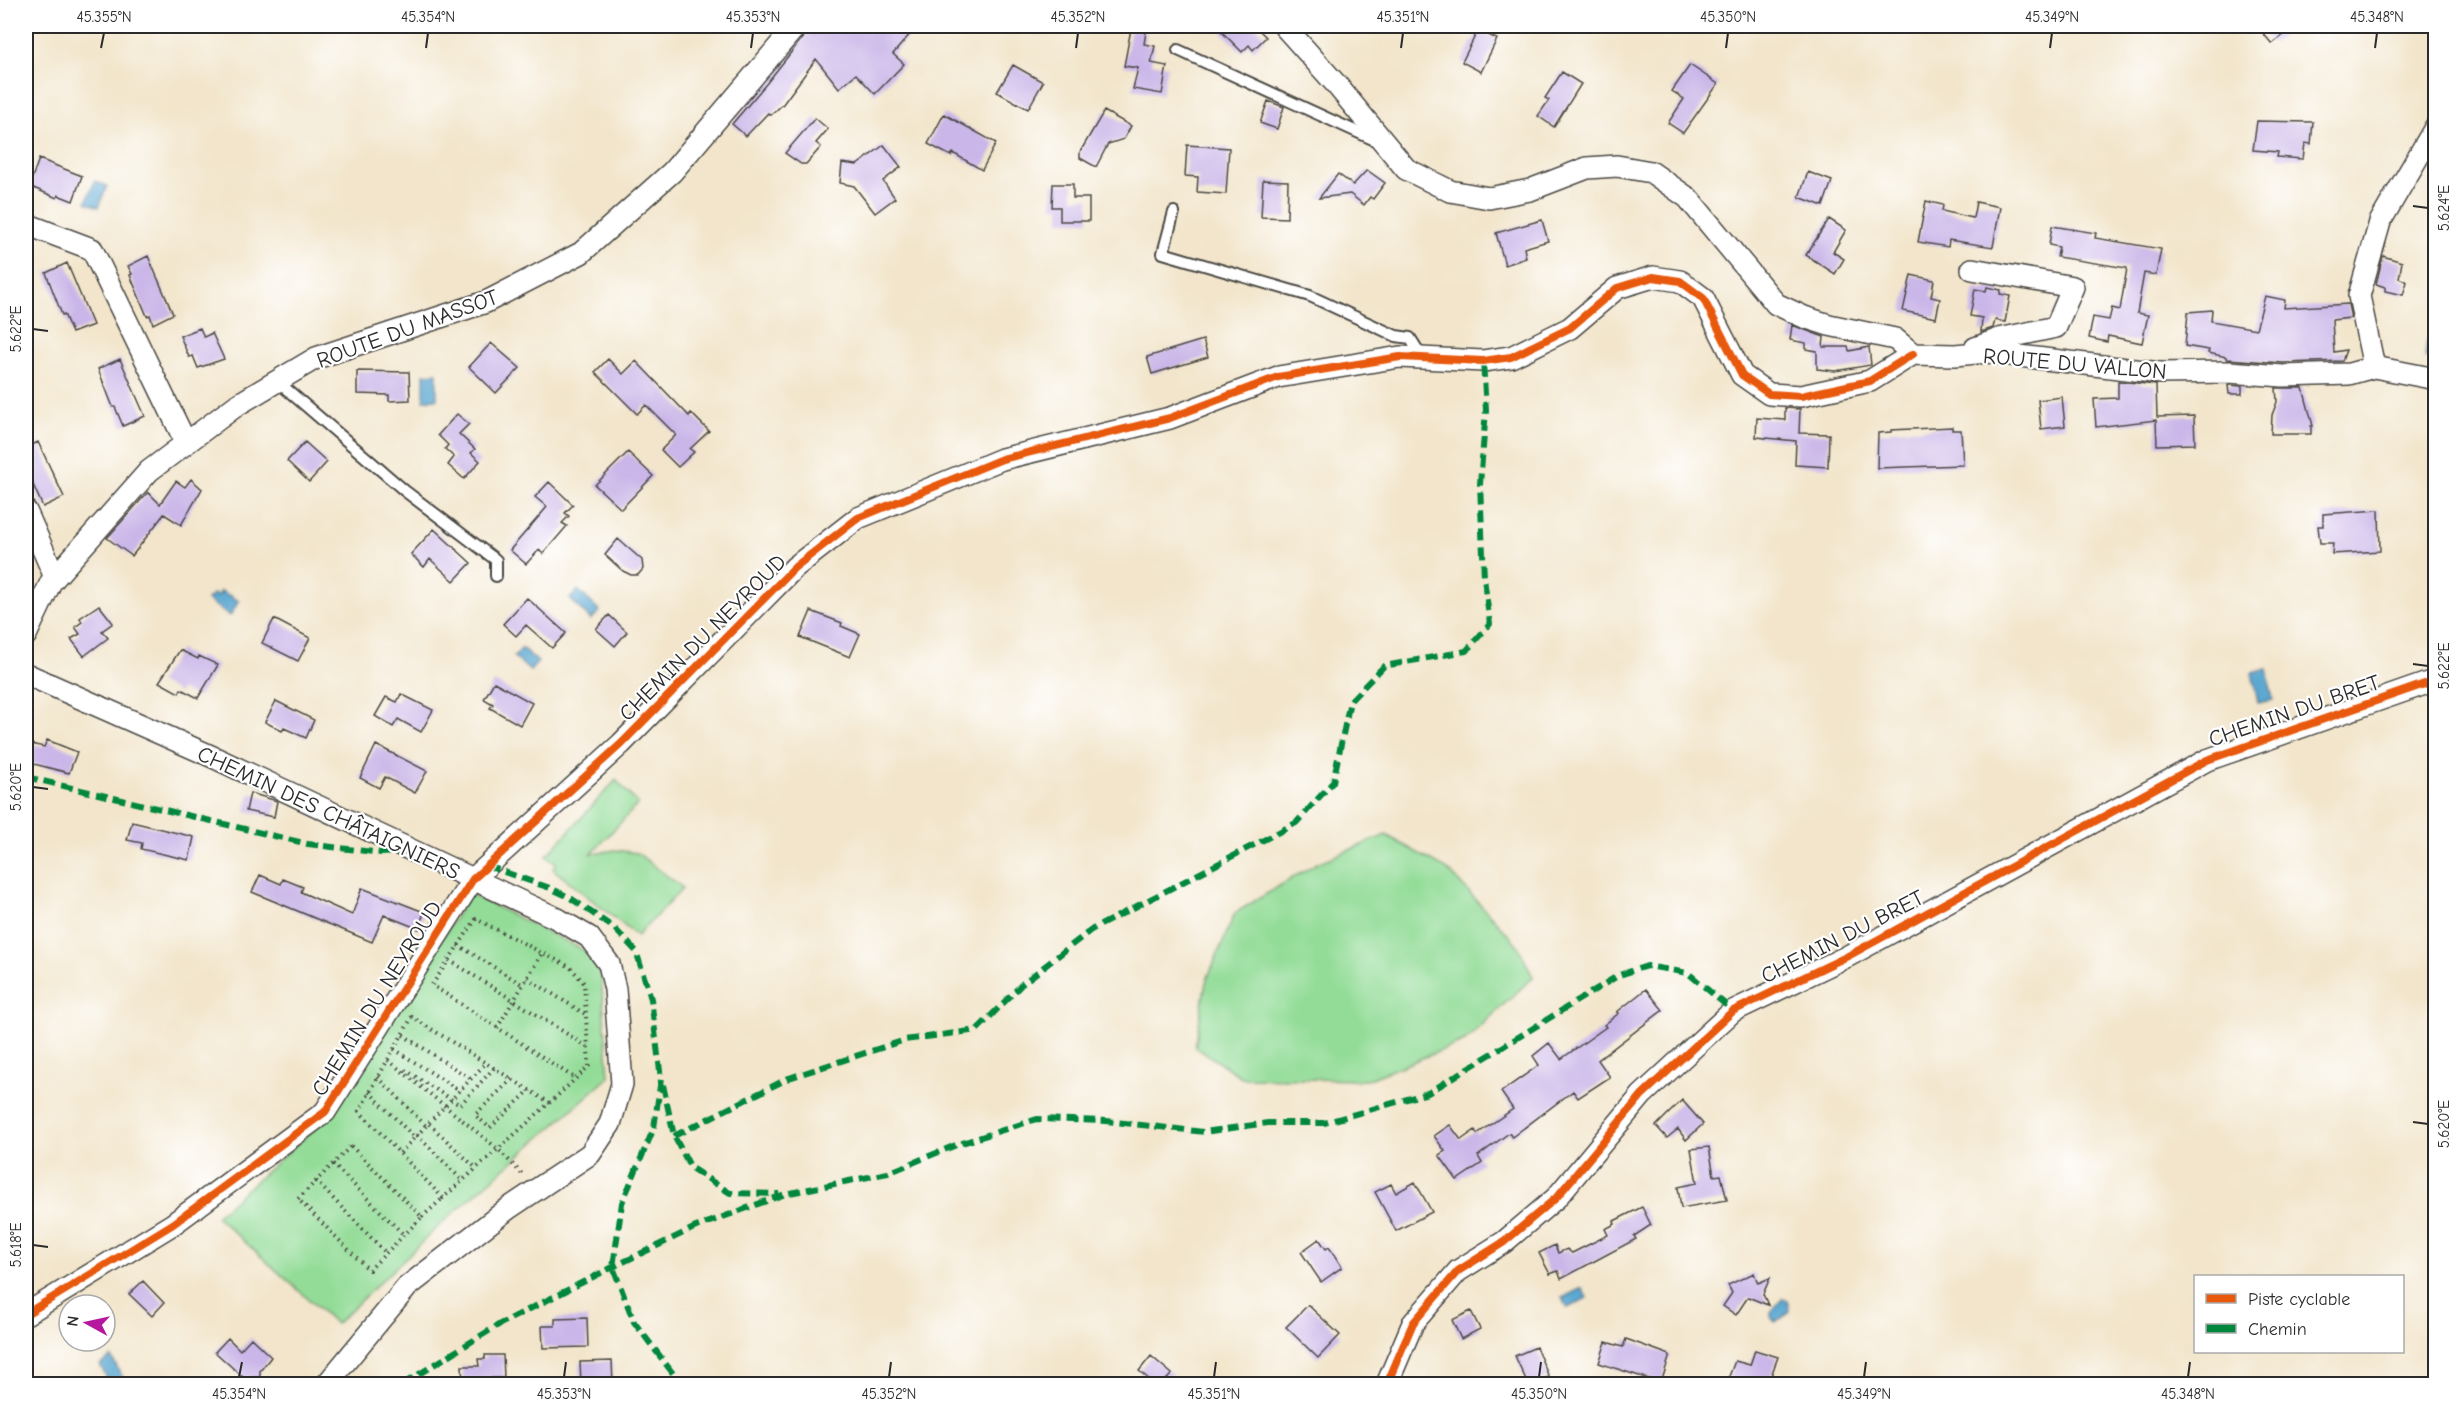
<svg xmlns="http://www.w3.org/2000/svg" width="2461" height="1410" font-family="'Comic Neue',sans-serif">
  <rect width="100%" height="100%" fill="#fff"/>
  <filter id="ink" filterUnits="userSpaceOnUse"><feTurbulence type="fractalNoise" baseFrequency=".0167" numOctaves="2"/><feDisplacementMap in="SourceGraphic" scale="12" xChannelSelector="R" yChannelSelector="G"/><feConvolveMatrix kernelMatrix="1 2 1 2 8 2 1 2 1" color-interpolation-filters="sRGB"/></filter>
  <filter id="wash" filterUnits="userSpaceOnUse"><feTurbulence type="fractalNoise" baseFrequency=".008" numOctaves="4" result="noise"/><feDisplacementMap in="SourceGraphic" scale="24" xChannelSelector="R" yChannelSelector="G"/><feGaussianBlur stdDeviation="1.35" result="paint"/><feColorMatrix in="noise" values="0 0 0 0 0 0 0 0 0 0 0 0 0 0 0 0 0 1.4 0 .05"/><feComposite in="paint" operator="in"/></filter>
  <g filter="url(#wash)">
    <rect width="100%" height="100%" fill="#f2e5cb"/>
    <!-- green -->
    <path fill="#93dc97" stroke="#5f8461" stroke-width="1.5" d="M616,780L638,804L591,854L615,850L637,853L683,888L637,936L553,869L556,863L546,856Z
      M1386,835L1448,870L1517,944L1533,977L1465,1041L1367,1080L1243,1078L1195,1047L1206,982L1235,913L1317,863Z
      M470,894L584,950L601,975L609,1077L441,1224L336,1324L216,1216L330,1115Z"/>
    <!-- water -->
    <path fill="#56a5cf" stroke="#40687d" stroke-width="1.5" d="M95,181L107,186L99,207L86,202Z
      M2427,340L2435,341V359L2425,357Z
      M437,373V399L424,400V374Z
      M578,590L600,611L591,620L570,599Z
      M221,591L239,601L230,616L207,600L213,594L218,596Z
      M522,648L538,662L530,671L514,657Z
      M2267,669L2273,700L2258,703L2252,673Z
      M1582,1288L1587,1298L1568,1308L1562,1298Z
      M1782,1299L1788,1300L1789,1311L1781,1319L1775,1321L1771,1317V1312Z
      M111,1357L125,1381L118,1384H110L100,1365Z"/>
    <g id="blocks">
      <!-- building -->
      <path fill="#cab6e8" d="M812,26H917L893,54L904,64L875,94L856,74L839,88L816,59L783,104L771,115L768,113L746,136L732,124L766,84Z
        M1216,26H1255L1266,37L1253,50L1249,45L1242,52Z
        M2257,26H2295L2272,44Z
        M1131,29L1146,32L1144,44L1155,46L1151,63L1167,66L1162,94L1133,89L1138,68L1124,66Z
        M1478,30L1497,39L1481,72L1462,62Z
        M1013,65L1043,82L1028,109L997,92Z
        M1690,65L1718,84L1683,133L1668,123L1684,99L1672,91Z
        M1562,72L1581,84L1554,127L1538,116L1549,100L1545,98Z
        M1268,101L1284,107L1277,129L1260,123Z
        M1104,111L1131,126L1124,139L1108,144L1096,167L1080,158V152Z
        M944,114L996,143L982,170L953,153L951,156L928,144Z
        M815,118L828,129L816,143L821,147L806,164H801L785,153Z
        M2257,121L2313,122L2311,144L2305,143L2303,159L2277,157L2278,152L2253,150Z
        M884,145L901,167L883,181L895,198L875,213L854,186L840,183L842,163L857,165Z
        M1187,145L1229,148L1226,194L1197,192L1198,177L1185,176Z
        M39,159L82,176L73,201L58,195L57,198L29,186Z
        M1367,170L1385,183L1373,199L1370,197L1364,205L1350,194L1319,198L1338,174L1353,185Z
        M1808,172L1832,181L1823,206L1799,197Z
        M1263,180L1288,181L1287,218L1261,217Z
        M1053,184H1073V198H1089V221H1060V207H1052Z
        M1926,201L1943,205L1942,211L1973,218L1976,202L2000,207L1993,247L1949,240L1948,247L1918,242Z
        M1829,219L1846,230L1833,252L1844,259L1835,274L1806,255Z
        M1542,220L1548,241L1524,248L1526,258L1505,265L1496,233Z
        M2052,226L2096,233L2095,238L2161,249L2156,275L2144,273L2137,313L2148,315L2142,343L2108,336L2107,342L2089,338L2093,317L2109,320L2112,308L2120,310L2127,268L2057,257L2059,247L2049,245Z
        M148,256L173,314L153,324L150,315L147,316L130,275L132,274L128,266Z
        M2383,256L2402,262L2399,278L2407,282L2403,295L2385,291V287L2376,284Z
        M67,263L93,325L72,333L64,314L62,315L46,273Z
        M1911,275L1934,280L1931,297L1940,299L1936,318L1903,311Z
        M1987,287L2001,290L2000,294L2010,296L2005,322L1995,320L1993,328L1981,332L1982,318L1970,316L1975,289L1986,291Z
        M2265,296L2285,300L2284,308L2348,304L2351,318L2332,320L2334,352L2346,350L2342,361L2283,363L2227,359V357L2208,353L2209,350L2185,346L2188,312L2212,310L2211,321L2256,329Z
        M1792,325L1824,337L1823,347H1848L1849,351L1869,347L1871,365L1835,371L1817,369V351L1806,349V343L1790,340Z
        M200,328L204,337L212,333L224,359L198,368L193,356L189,357L180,336Z
        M1203,340L1208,357L1152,374L1147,357Z
        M491,343L520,368L496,393L469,367Z
        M120,359L145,416L123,426L115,407H113L98,369Z
        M608,359L623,374L636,361L689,416L691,413L709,431L690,449L694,452L678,467L661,450L676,435L646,405L637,414L595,372Z
        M357,371L409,372L410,400L389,401V395L357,394Z
        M2118,381L2156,385L2157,417L2194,416L2195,444L2157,445L2156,420L2096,427L2094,399L2118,398Z
        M2228,385L2242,386V394H2229Z
        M2276,388H2303L2313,426H2311V434H2271L2272,415L2277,402Z
        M2062,397L2065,426L2041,429L2038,400Z
        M1785,408L1800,409L1799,433L1829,434L1828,467L1795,465L1796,441L1756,437L1757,418L1785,420Z
        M457,414L469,424L459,434L475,449L471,453L480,461L464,479L448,465L454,457L445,449L448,445L438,435Z
        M1952,427V430H1961L1963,465L1877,468L1878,433L1891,432V430Z
        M38,442L64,497L43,507L26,469V448Z
        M305,442L327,462L309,482L287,461Z
        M628,452L653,476L621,509L595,485Z
        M191,479L202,489L181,525L164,514L132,556L107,538L148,492L160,504L176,481L185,487Z
        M549,482L573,505L565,513L569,516L562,523L567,526L543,554L539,550L526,564L510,550L547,507L535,497Z
        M2379,510L2380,551L2332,554L2333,543H2320L2318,526H2323V514Z
        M434,529L471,563L454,581L430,559L424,567L411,554Z
        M618,539L642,560L643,569L638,575H631L623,571L605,555Z
        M527,598L566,633L552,648L526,625L516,636L503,624Z
        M99,605L113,623L102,631L108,638L84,656L71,639L80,634L75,627L82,622L80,618Z
        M811,611L842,623L841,626L860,634L850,657L800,637Z
        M609,615L627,632L615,646L596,629Z
        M274,619L310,638L298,661L262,643Z
        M180,650L198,659L199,656L218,665L198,698L181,689L179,693L159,682Z
        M494,682L532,703L520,725L490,708L493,704L484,699Z
        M401,694L433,710L421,732L398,719L393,727L375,716L386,697L397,702Z
        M276,701L314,720L306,738L284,728L282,731L265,722Z
        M47,740L77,752L69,773L26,762V743L44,747Z
        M376,745L427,771L415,793L385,777L379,788L360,778Z
        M250,793L277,801L274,817L246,811Z
        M132,822L194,837L189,860L141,849L142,843L127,840Z
        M260,875L281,884L283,879L303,887L301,892L352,915L362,888L424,912L419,929L384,915L372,942L252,892Z
        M1646,989L1663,1010L1598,1060L1610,1077L1578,1098L1573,1091L1512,1137L1509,1133L1478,1156L1482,1163L1457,1180L1439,1155L1445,1151L1434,1136L1450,1125L1461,1140L1475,1130L1477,1134L1513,1109L1501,1092L1539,1065L1533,1056L1549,1043L1561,1059L1606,1027L1604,1025L1619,1013L1617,1012Z
        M1682,1100L1703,1124L1686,1140L1678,1129L1667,1138L1656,1126Z
        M1709,1147L1714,1176L1721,1175L1727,1200L1681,1208L1678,1187L1697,1183L1691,1149Z
        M1415,1182L1432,1212L1396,1231L1375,1192L1391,1184L1396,1193Z
        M1642,1207L1651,1225L1634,1236L1636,1239L1561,1279L1558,1271L1550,1274L1539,1253L1555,1245L1558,1253L1567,1249L1572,1253L1608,1235L1605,1229L1615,1224L1614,1221Z
        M1319,1239L1326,1249L1329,1247L1342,1267L1321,1282L1301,1252Z
        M1754,1273L1758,1283L1770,1278L1763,1294L1768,1305L1748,1297L1736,1315L1723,1306L1732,1293L1728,1285Z
        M143,1281L164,1303L152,1316L129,1294Z
        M1308,1305L1340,1335L1318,1358L1286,1327Z
        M1471,1311L1480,1329L1461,1339L1452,1320Z
        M587,1318L588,1347L543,1348L542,1326H555V1319Z
        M228,1338L240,1350L251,1338L271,1357L260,1371V1377L244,1378L215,1352Z
        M1626,1339L1670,1355L1661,1383L1599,1363L1606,1342L1623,1347Z
        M1536,1347L1549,1377L1528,1384L1515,1356Z
        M1755,1350L1778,1357L1768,1384H1744L1728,1379L1735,1361L1750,1365Z
        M485,1355H503L504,1378H492L493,1383L463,1384L462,1366H479L478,1359H485Z
        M1151,1356L1172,1374L1162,1384H1155L1139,1371Z
        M612,1361L613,1384H581L580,1362Z"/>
    </g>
  </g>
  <g filter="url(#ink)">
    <use href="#blocks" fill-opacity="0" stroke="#494743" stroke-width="1.5"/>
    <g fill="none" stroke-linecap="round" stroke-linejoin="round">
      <!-- service casing -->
      <g stroke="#494743" stroke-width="14">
        <path id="service" d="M1178,50L1379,142
          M1174,212L1163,253L1310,296L1396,336L1410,338L1422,357
          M277,381L405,491L496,560V576"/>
      </g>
      <!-- minor casing -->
      <g stroke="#494743" stroke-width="24">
        <path id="minor" d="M1284,26L1335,83L1406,169L1450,191L1489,198L1530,190L1587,168L1617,166L1651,172L1688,198L1776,304L1804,317L1829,325L1895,339L1913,354L1955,355L1987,352L2160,373L2229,372L2283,376L2349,374L2374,367L2436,379
          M26,224L92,249L186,443
          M1972,269L2073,287L2056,327L1999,339L1975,348
          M2374,367L2359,296L2380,222L2436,126
          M26,511L55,577
          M26,635L51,582L149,471L237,405L316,358L486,302L581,253L672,172L796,26
          M26,674L213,757L556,918L589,937L609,964L615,989L622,1084L610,1124L590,1154L509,1208L407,1287L327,1384
          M26,1314L173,1224L325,1112L473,879L621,744L795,567L858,518L1002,459L1170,418L1278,377L1400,357L1483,361L1511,357L1570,328L1617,288L1653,277L1680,281L1703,298L1742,375L1769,394L1801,396L1870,381L1913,354
          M1387,1384L1413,1323L1458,1271L1504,1242L1556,1198L1642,1095L1733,1011L1848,956L2207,760L2436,680"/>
      </g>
      <!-- path -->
      <path stroke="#494743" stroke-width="4" stroke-dasharray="1.5 4.5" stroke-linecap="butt" d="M458,945L523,985
        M449,960L588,1047
        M527,978L585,1014
        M497,1028L543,952
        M403,1035L471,1079
        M394,1049L460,1091
        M388,1060L498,1149L524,1176
        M405,1070L460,1105L494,1068
        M378,1077L426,1126
        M512,1079L475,1115L490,1128L530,1090
        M369,1092L415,1138
        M550,1103L412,1017L359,1111L443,1198C492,1154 542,1111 589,1066L584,983L570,967L476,919L432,985L576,1079
        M429,1124L476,1168
        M417,1135L463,1181
        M351,1146L422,1217L369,1270L298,1199Z
        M400,1153L486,1063
        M333,1164L404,1235
        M316,1181L386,1253
        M422,1217L443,1198"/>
      <!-- service -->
      <use href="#service" stroke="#fff" stroke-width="10"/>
      <!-- minor -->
      <use href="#minor" stroke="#fff" stroke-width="21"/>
      <!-- quiet -->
      <path stroke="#00873e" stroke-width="6" stroke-dasharray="12 6" stroke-linecap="butt" d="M26,777L308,844L381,853L413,851
        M487,866L550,888L569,897L614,928L636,951L651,999L661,1079L654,1128L622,1203L613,1267L634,1322L681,1384
        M663,1085L674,1136L691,1168L730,1193L779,1194
        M674,1136L789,1078L905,1040L977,1030L1022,984L1091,930L1296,823L1333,782L1350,701L1384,666L1466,651L1490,624L1484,578L1480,484L1486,410L1483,361
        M403,1384L500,1324L613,1267L696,1227L785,1194L888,1173L956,1145L1037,1119L1106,1121L1204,1132L1268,1123H1324L1428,1093L1619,975L1647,966L1688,973L1733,1011"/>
      <!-- cycleway casing -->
      <g stroke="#fff" stroke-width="11">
        <path id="cycleway" d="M26,1314L173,1224L325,1112L473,879L621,744L795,567L858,518L1002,459L1170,418L1278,377L1400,357L1483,361L1511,357L1570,328L1617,288L1653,277L1680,281L1703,298L1742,375L1769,394L1801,396L1870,381L1913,354
          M1387,1384L1413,1323L1458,1271L1504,1242L1556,1198L1642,1095L1733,1011L1848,956L2207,760L2436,680"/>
      </g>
      <!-- cycleway -->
      <use href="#cycleway" stroke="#e8590c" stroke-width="8"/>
    </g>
  </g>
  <!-- ticks -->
  <path fill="none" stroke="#2b2b2b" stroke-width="2" d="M101,48L104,33M426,48L428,33M751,48L753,33M1076,48L1078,33M1401,48L1403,33M1726,48L1728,33M2050,48L2052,33M2375,48L2377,33M2413,206L2428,208M33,329L48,331M2413,664L2428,666M33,787L48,789M2413,1122L2428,1124M33,1245L48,1247M239,1377L242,1362M564,1377L566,1362M889,1377L891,1362M1214,1377L1216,1362M1539,1377L1541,1362M1864,1377L1866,1362M2188,1377L2190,1362"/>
  <g text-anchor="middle" stroke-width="4.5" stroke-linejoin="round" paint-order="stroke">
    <!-- street labels -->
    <g font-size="22" fill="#2b2b2b" stroke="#fff">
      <text transform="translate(407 328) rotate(-20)" y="8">ROUTE DU MASSOT</text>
      <text transform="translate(2075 363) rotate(5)" y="8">ROUTE DU VALLON</text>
      <text transform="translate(702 637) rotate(-45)" y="8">CHEMIN DU NEYROUD</text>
      <text transform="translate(2294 710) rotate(-19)" y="8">CHEMIN DU BRET</text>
      <text transform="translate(329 812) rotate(25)" y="8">CHEMIN DES CHÂTAIGNIERS</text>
      <text transform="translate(1842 936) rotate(-27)" y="8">CHEMIN DU BRET</text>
      <text transform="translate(376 998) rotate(-58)" y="8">CHEMIN DU NEYROUD</text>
    </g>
  </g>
  <!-- margin -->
  <rect width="2461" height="1410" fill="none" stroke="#fff" stroke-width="66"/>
  <!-- legend -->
  <rect x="2194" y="1275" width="210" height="78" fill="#ffffff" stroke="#aaaaaa" stroke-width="1.5"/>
  <rect x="2206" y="1294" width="30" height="9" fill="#e8590c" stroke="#aaaaaa" stroke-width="1.5"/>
  <text x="2248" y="1305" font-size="18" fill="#2b2b2b">Piste cyclable</text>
  <rect x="2206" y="1324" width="30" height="9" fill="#00873e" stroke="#aaaaaa" stroke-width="1.5"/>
  <text x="2248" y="1335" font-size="18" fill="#2b2b2b">Chemin</text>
  <!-- north arrow -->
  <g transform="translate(87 1323) rotate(278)"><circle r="28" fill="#ffffff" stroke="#aaaaaa" stroke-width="1.5"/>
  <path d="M0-4.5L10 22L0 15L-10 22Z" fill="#b5179e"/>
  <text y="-9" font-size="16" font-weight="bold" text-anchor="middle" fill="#2b2b2b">N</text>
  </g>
  <rect x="33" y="33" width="2395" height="1344" fill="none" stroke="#2b2b2b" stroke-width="2"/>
  <g font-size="15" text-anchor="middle" fill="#2b2b2b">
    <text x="104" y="22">45.355°N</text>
    <text x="428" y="22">45.354°N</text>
    <text x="753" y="22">45.353°N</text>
    <text x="1078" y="22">45.352°N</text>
    <text x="1403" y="22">45.351°N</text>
    <text x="1728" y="22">45.350°N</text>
    <text x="2052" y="22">45.349°N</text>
    <text x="2377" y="22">45.348°N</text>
    <text transform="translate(2444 208) rotate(-90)" y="5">5.624°E</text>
    <text transform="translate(16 329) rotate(-90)" y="5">5.622°E</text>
    <text transform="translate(2444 666) rotate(-90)" y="5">5.622°E</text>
    <text transform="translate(16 787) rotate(-90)" y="5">5.620°E</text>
    <text transform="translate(2444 1124) rotate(-90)" y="5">5.620°E</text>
    <text transform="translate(16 1245) rotate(-90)" y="5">5.618°E</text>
    <text x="239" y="1399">45.354°N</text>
    <text x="564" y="1399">45.353°N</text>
    <text x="889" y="1399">45.352°N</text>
    <text x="1214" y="1399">45.351°N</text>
    <text x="1539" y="1399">45.350°N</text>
    <text x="1864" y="1399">45.349°N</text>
    <text x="2188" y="1399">45.348°N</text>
  </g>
</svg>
